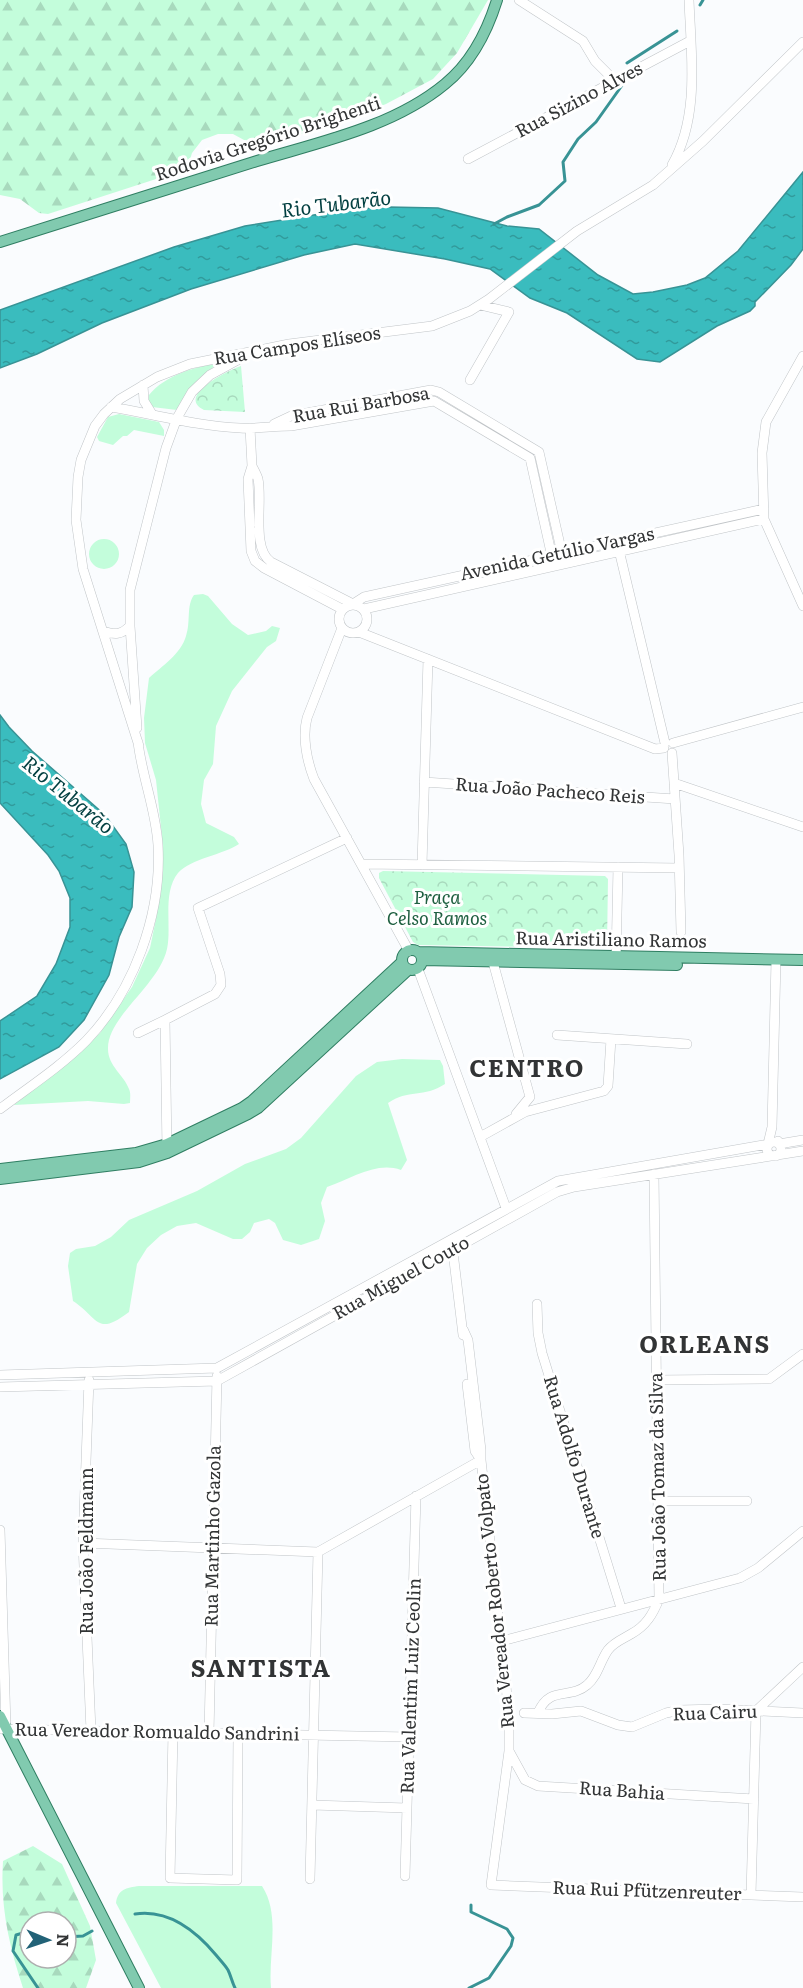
<svg xmlns="http://www.w3.org/2000/svg" width="803" height="1988" font-family="Literata,serif">
  <defs>
    <pattern id="forest-firs" width="22" height="20" patternUnits="userSpaceOnUse" patternTransform="scale(1.5)"><rect width="22" height="20" fill="#c3fddb"/><path d="M5 1l3.5 6h-7zM16 11l3.5 6h-7z" fill="#a8d9bd"/></pattern>
    <pattern id="park-crowns" width="20" height="18" patternUnits="userSpaceOnUse" patternTransform="scale(1.5)"><rect width="20" height="18" fill="#c3fddb"/><path d="M2 6a3 3 0 1 1 6 0M12 15a3 3 0 1 1 6 0" fill="none" stroke="#a8d9bd"/></pattern>
    <pattern id="water-ripples" width="26" height="14" patternUnits="userSpaceOnUse" patternTransform="scale(1.5)"><rect width="26" height="14" fill="#3abcbe"/><path d="M2 4q2-2 4 0t4 0M15 11q2-2 4 0t4 0" fill="none" stroke="#319a9b"/></pattern>
  </defs>
  <rect width="100%" height="100%" fill="#fafcfe"/>
  <!-- grass -->
  <path fill="#c3fddb" d="M222,362C201,373 189,389 177,410L152,407L148,401L149,395C165,375 198,366 222,362Z
    M119,414L159,422L164,430V436L134,430L127,436H123L113,445L99,441L97,437L108,417Z
    M89 554a15 15 0 1 1 30 0a15 15 0 1 1-30 0Z
    M203,594L208,596L232,624L248,635L266,631L272,626L280,628L276,641L267,647L232,691L216,726L213,764L204,780L201,804L206,823L234,837L239,844C225,854 190,859 178,873C162,893 172,926 167,949C159,985 107,1017 108,1049C108,1066 124,1075 129,1089C131,1093 130,1098 130,1103L124,1104L88,1101L14,1105L76,1055L100,1033L132,987L150,948L156,919L162,837L156,780L145,743L144,718L149,678C162,666 181,654 186,636C191,622 186,606 194,595Z
    M402,1059L440,1060L443,1066L445,1084C424,1098 408,1089 388,1103L407,1160L401,1170C376,1161 351,1179 327,1187L321,1203L325,1221L319,1239L301,1245L283,1240L275,1223L269,1219L254,1223L250,1232L242,1239H233L196,1223L177,1226L161,1235L147,1248L137,1264L129,1312C96,1337 99,1318 73,1301L68,1266L70,1253L76,1249L95,1246L111,1237L129,1220L197,1191L245,1164L286,1149L301,1138L356,1076L377,1062Z
    M139,1886H262C281,1915 268,1955 271,1988H161L116,1903C118,1889 126,1888 139,1886Z"/>
  <!-- forest -->
  <path fill="url(#forest-firs)" fill-rule="evenodd" d="M0,0H488L457,53L433,79L386,104L336,124L257,147L233,134H218L202,140L192,153L187,169L48,214L39,213L20,199L0,195Z
    M33,1846L62,1864L90,1926L96,1960L86,1988H23C9,1945 0,1907 3,1861ZM30,1922H66V1958H30Z"/>
  <!-- park -->
  <path fill="url(#park-crowns)" d="M241,366L245,412L204,410C175,396 229,370 241,366Z
    M383,871L605,876L608,879L607,946L605,948L418,945L413,942L379,878V873Z"/>
  <!-- water -->
  <path fill="url(#water-ripples)" stroke="#389395" stroke-width="1.5" d="M803,172V249L791,265L755,302V306L750,311L717,326L660,362L637,359L567,313L530,298L490,269L445,259L355,244L304,255L191,289L102,323L37,354L0,368V310L174,247L245,226L345,210L388,207L438,208L507,226L539,229L598,275L633,294L653,292L687,285L705,278L738,251Z
    M0,715L9,727L32,751L105,815L126,844L134,872L132,907L119,937L109,975L84,1020L59,1047L0,1079V1021L37,996L56,964L70,927V898L59,871L48,855L0,803Z"/>
  <g fill="none" stroke-linecap="round" stroke-linejoin="round">
    <!-- stream -->
    <path stroke="#389395" stroke-width="3" d="M700,5L703,0
      M627,63L677,31
      M494,224L507,217L539,205L565,181L563,162L578,139L596,122L623,84
      M135,1914C168,1909 196,1931 216,1955C220,1960 225,1965 228,1970C231,1976 232,1982 235,1988
      M30,1931L16,1935L13,1951L38,1988
      M66,1937L83,1936L92,1931
      M469,1988L489,1978L511,1946L513,1938L507,1929L471,1912V1905"/>
    <!-- minor casing -->
    <g stroke="#c1c5c8" stroke-width="10">
      <path id="minor" d="M519,0L583,41L595,61L615,81
        M468,159L690,41
        M672,165C700,116 691,54 689,0
        M803,356L766,422L762,453L764,519L803,606
        M470,380L509,312L480,305
        M143,385L144,401L152,414
        M111,407C153,414 197,426 240,428C257,429 274,426 291,426L434,401L530,458L554,566
        M274,424L291,416L420,392L431,390L439,392L539,452L563,558
        M250,428L252,466L248,479L251,551L255,561L264,568L342,609
        M252,466C254,470 257,475 258,479C263,502 251,548 271,562L353,604L364,597L764,509
        M618,546L665,743
        M339 619a14 14 0 1 1 28 0a14 14 0 1 1-28 0Z
        M364,609L764,519
        M342,628L307,718C302,737 307,761 314,779L409,951
        M103,631C115,635 121,635 130,626
        M359,632L655,749L664,748
        M137,728L130,626V590L166,448L177,418L192,392L210,375L243,357
        M673,743L803,707
        M139,746L83,569L76,520L78,477L81,460L95,426L104,414L120,399L157,377L190,364L289,344L432,326L470,311L489,299L577,231L653,185L703,141L803,42
        M672,753L679,855L681,932
        M424,782L675,799
        M674,783L803,827
        M361,864L679,868
        M422,865L428,659
        M616,961L618,867
        M493,962L530,1097L516,1114
        M418,969L506,1208
        M138,1033L165,1020
        M557,1035L687,1044
        M0,1109C29,1087 60,1067 86,1041C134,991 162,914 158,845C156,810 142,777 138,742
        M480,1137L525,1112L604,1091L608,1086L611,1039
        M778,1141L779,1144L803,1140
        M767 1149a7 7 0 1 1 14 0a7 7 0 1 1-14 0Z
        M167,1150L165,1020L215,994L221,985L220,974L198,908L347,838
        M452,1244L463,1335
        M537,1304L538,1333L542,1353L621,1608
        M463,1329L468,1340L481,1450V1460L509,1714V1751L491,1885L803,1897
        M0,1375L217,1368L558,1181L768,1144L772,1127L776,960
        M89,1380L83,1543L91,1731
        M656,1380L769,1379L803,1354
        M467,1384L475,1451L481,1460
        M0,1387L217,1381L557,1192L574,1187L803,1151
        M658,1501H747
        M0,1530L6,1727
        M83,1543L318,1552L481,1460
        M502,1641L740,1578L758,1568L803,1531
        M524,1713L552,1714L581,1711L618,1725L632,1727L666,1713L680,1710L719,1709L803,1713
        M538,1713C549,1685 570,1700 587,1685C598,1676 600,1661 608,1650C614,1642 623,1639 631,1634C646,1626 653,1614 659,1599L654,1174
        M0,1729L409,1737
        M173,1732L170,1878L237,1880L238,1734
        M209,1733L217,1376
        M509,1751L525,1780L538,1786L754,1799
        M312,1805L407,1808
        M405,1876L416,1496
        M310,1879L318,1552
        M751,1895L756,1711L803,1667"/>
    </g>
    <!-- major casing -->
    <g stroke="#2f7e62" stroke-width="12">
      <path id="major" d="M0,242C86,215 171,188 257,161C320,142 393,127 445,84C471,63 487,32 497,0
        M402 960a10 10 0 1 1 20 0a10 10 0 1 1-20 0Z
        M418,952L803,960
        M422,960L677,965
        M0,1169L136,1153L167,1144L242,1108L252,1101L402,962
        M0,1179L139,1162L167,1153L248,1114L258,1108L408,970
        M0,1716L139,1988"/>
    </g>
    <!-- minor -->
    <use href="#minor" stroke="#fff" stroke-width="9"/>
    <!-- major -->
    <use href="#major" stroke="#81caaf" stroke-width="10"/>
  </g>
  <g text-anchor="middle" stroke-width="6" stroke-linejoin="round" paint-order="stroke">
    <!-- street labels -->
    <g font-size="18" fill="#323435" stroke="#fff">
      <text transform="translate(579 100) rotate(-28)" y="6">Rua Sizino Alves</text>
      <text transform="translate(268 139) rotate(-18)" y="6">Rodovia Gregório Brighenti</text>
      <text transform="translate(297 346) rotate(-9)" y="6">Rua Campos Elíseos</text>
      <text transform="translate(361 405) rotate(-10)" y="6">Rua Rui Barbosa</text>
      <text transform="translate(557 554) rotate(-12)" y="6">Avenida Getúlio Vargas</text>
      <text transform="translate(550 791) rotate(4)" y="6">Rua João Pacheco Reis</text>
      <text transform="translate(611 940) rotate(1)" y="6">Rua Aristiliano Ramos</text>
      <text transform="translate(401 1278) rotate(-29)" y="6">Rua Miguel Couto</text>
      <text transform="translate(574 1457) rotate(73)" y="6">Rua Adolfo Durante</text>
      <text transform="translate(658 1477) rotate(-91)" y="6">Rua João Tomaz da Silva</text>
      <text transform="translate(213 1536) rotate(-89)" y="6">Rua Martinho Gazola</text>
      <text transform="translate(87 1551) rotate(-90)" y="6">Rua João Feldmann</text>
      <text transform="translate(495 1601) rotate(-96)" y="6">Rua Vereador Roberto Volpato</text>
      <text transform="translate(411 1686) rotate(-88)" y="6">Rua Valentim Luiz Ceolin</text>
      <text transform="translate(715 1713) rotate(-2)" y="6">Rua Cairu</text>
      <text transform="translate(157 1732) rotate(1)" y="6">Rua Vereador Romualdo Sandrini</text>
      <text transform="translate(622 1791) rotate(4)" y="6">Rua Bahia</text>
      <text transform="translate(647 1891) rotate(2)" y="6">Rua Rui Pfützenreuter</text>
    </g>
    <!-- park labels -->
    <g font-size="18" font-style="italic" fill="#1f6041" stroke="#fff">
      <text x="437" y="904">Praça<tspan x="437" dy="21">Celso Ramos</tspan></text>
    </g>
    <!-- water labels -->
    <g font-size="20" font-style="italic" fill="#023f40" stroke="#fff">
      <text transform="translate(336 204) rotate(-7)" y="7">Rio Tubarão</text>
      <text transform="translate(68 795) rotate(39)" y="7">Rio Tubarão</text>
    </g>
    <!-- district labels -->
    <g font-size="24" font-weight="bold" letter-spacing="1.5" fill="#323435" stroke="#fff">
      <text x="527" y="1077">CENTRO</text>
      <text x="705" y="1353">ORLEANS</text>
      <text x="261" y="1677">SANTISTA</text>
    </g>
  </g>
  <!-- north arrow -->
  <g transform="translate(48 1940) rotate(92)"><circle r="28" fill="#ffffff" stroke="#adaeae" stroke-width="1.5"/>
  <path d="M0-4.5L10 22L0 15L-10 22Z" fill="#226277"/>
  <text y="-9" font-size="16" font-weight="bold" text-anchor="middle" fill="#323435">N</text>
  </g>
</svg>
